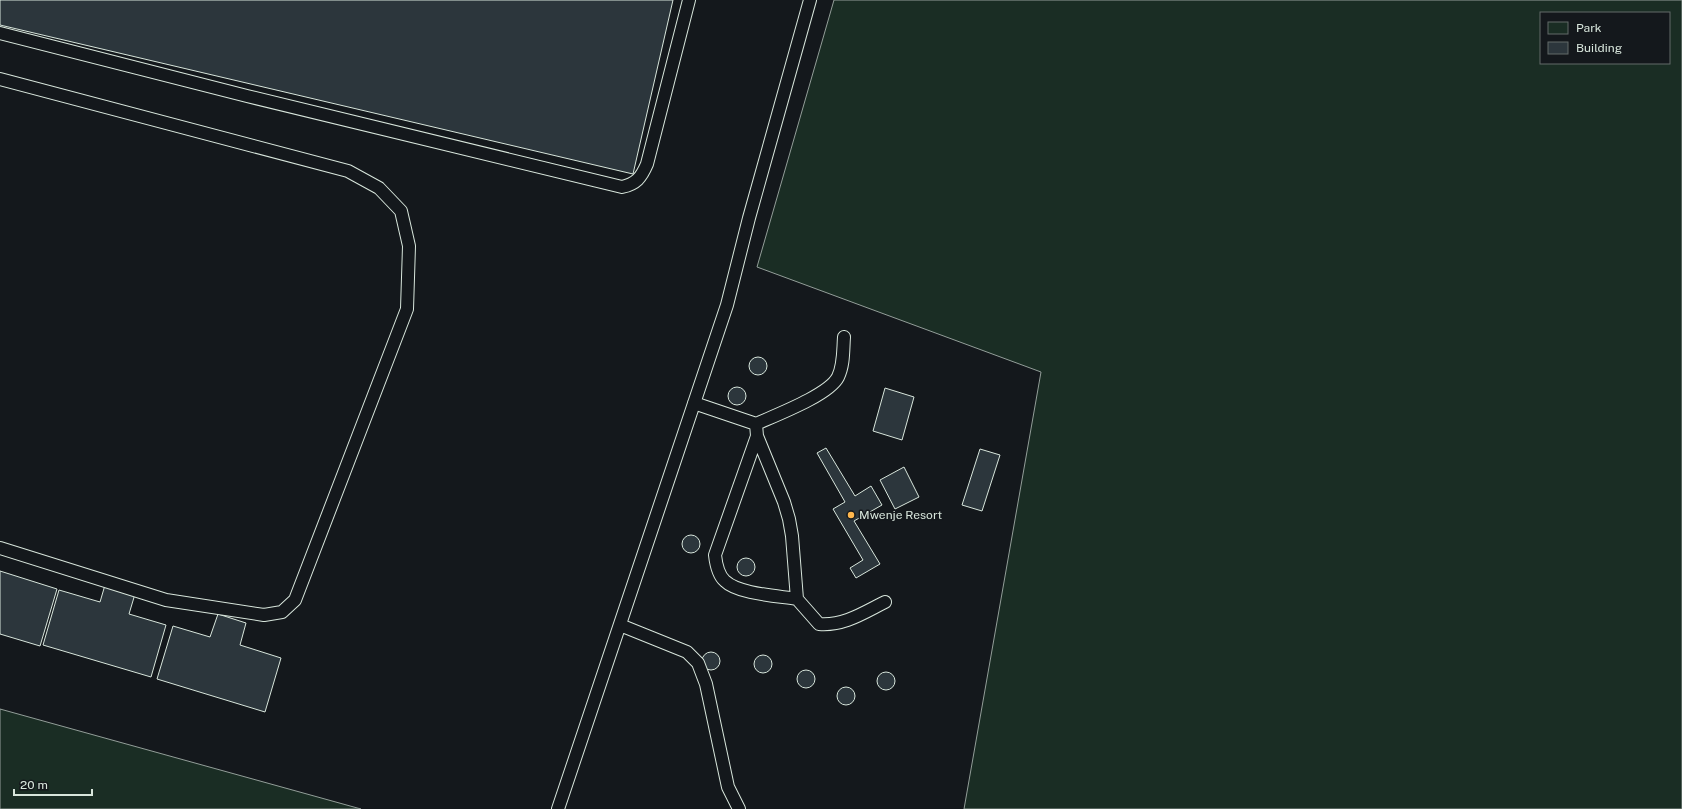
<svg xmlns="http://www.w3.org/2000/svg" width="1682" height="809" font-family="'Public Sans',sans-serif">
  <rect width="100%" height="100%" fill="#14181c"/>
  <!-- green -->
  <path fill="#1a2d24" stroke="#939e99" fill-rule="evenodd" d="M834,0H1682V809H964L1041,372L757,267ZM1541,13H1669V63H1541Z
    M0,709L361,809H0Z"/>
  <!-- building -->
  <path fill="#2c363c" stroke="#d8e6dc" d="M0,0H673L633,174L0,25Z
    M749 366a9 9 0 1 1 18 0a9 9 0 1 1-18 0Z
    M728 396a9 9 0 1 1 18 0a9 9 0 1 1-18 0Z
    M885,388L914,397L902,440L873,431Z
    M826,448L855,496L871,486L882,505L854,521L880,564L856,578L850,568L863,560L833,509L845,502L817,453Z
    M980,449L1000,455L982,511L962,505Z
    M904,467L919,497L895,509L880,480Z
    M682 544a9 9 0 1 1 18 0a9 9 0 1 1-18 0Z
    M737 567a9 9 0 1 1 18 0a9 9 0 1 1-18 0Z
    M0,571L57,589L40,646L0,634Z
    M105,585L135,594L129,614L166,625L151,677L43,645L59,590L100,602Z
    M218,614L246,623L240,645L281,658L265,712L157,679L173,626L210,637Z
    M702 661a9 9 0 1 1 18 0a9 9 0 1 1-18 0Z
    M754 664a9 9 0 1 1 18 0a9 9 0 1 1-18 0Z
    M797 679a9 9 0 1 1 18 0a9 9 0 1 1-18 0Z
    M877 681a9 9 0 1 1 18 0a9 9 0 1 1-18 0Z
    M837 696a9 9 0 1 1 18 0a9 9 0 1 1-18 0Z"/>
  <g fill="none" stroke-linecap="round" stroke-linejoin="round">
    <!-- lane casing -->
    <g stroke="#d8e6dc" stroke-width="14">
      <path id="lane" d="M0,33L247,96L622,187C636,184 641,178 647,164L689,0
        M0,79L348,171L379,188L401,211L409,246L407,309L295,600L282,612L264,615L166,600L0,548
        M694,403L756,424C776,415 829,395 838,377C844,365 843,350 844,337
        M756,424L757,436L715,555C716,564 718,575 725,581C738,594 779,596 797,599
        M757,436L784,502L789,519L792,536L797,599L819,624C844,626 863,613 885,602
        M620,625L687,652L698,663L706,684L728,787L739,809
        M558,809L727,305L749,218L810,0"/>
    </g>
    <!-- lane -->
    <use href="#lane" stroke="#14181c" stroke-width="12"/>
  </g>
  <!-- markers -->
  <circle fill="#ffb74d" stroke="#14181c" stroke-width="1.5" cx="851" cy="515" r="4"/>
  <g text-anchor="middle" stroke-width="3" stroke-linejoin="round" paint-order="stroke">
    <!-- poi labels -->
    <g font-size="12" fill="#d8e6dc" stroke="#14181c" text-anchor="start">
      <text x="859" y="519">Mwenje Resort</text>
    </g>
  </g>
  <!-- legend -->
  <rect x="1540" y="12" width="130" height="52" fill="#14181c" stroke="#626a69"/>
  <rect x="1548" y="22" width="20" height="12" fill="#1a2d24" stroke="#626a69"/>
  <text x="1576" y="32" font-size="12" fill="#d8e6dc">Park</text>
  <rect x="1548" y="42" width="20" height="12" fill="#2c363c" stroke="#626a69"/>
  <text x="1576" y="52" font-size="12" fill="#d8e6dc">Building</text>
  <!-- scale -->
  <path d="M14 789v6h78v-6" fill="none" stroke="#d8e6dc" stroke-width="2"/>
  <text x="20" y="789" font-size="12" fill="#d8e6dc" stroke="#14181c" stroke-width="3" paint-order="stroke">20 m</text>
</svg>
